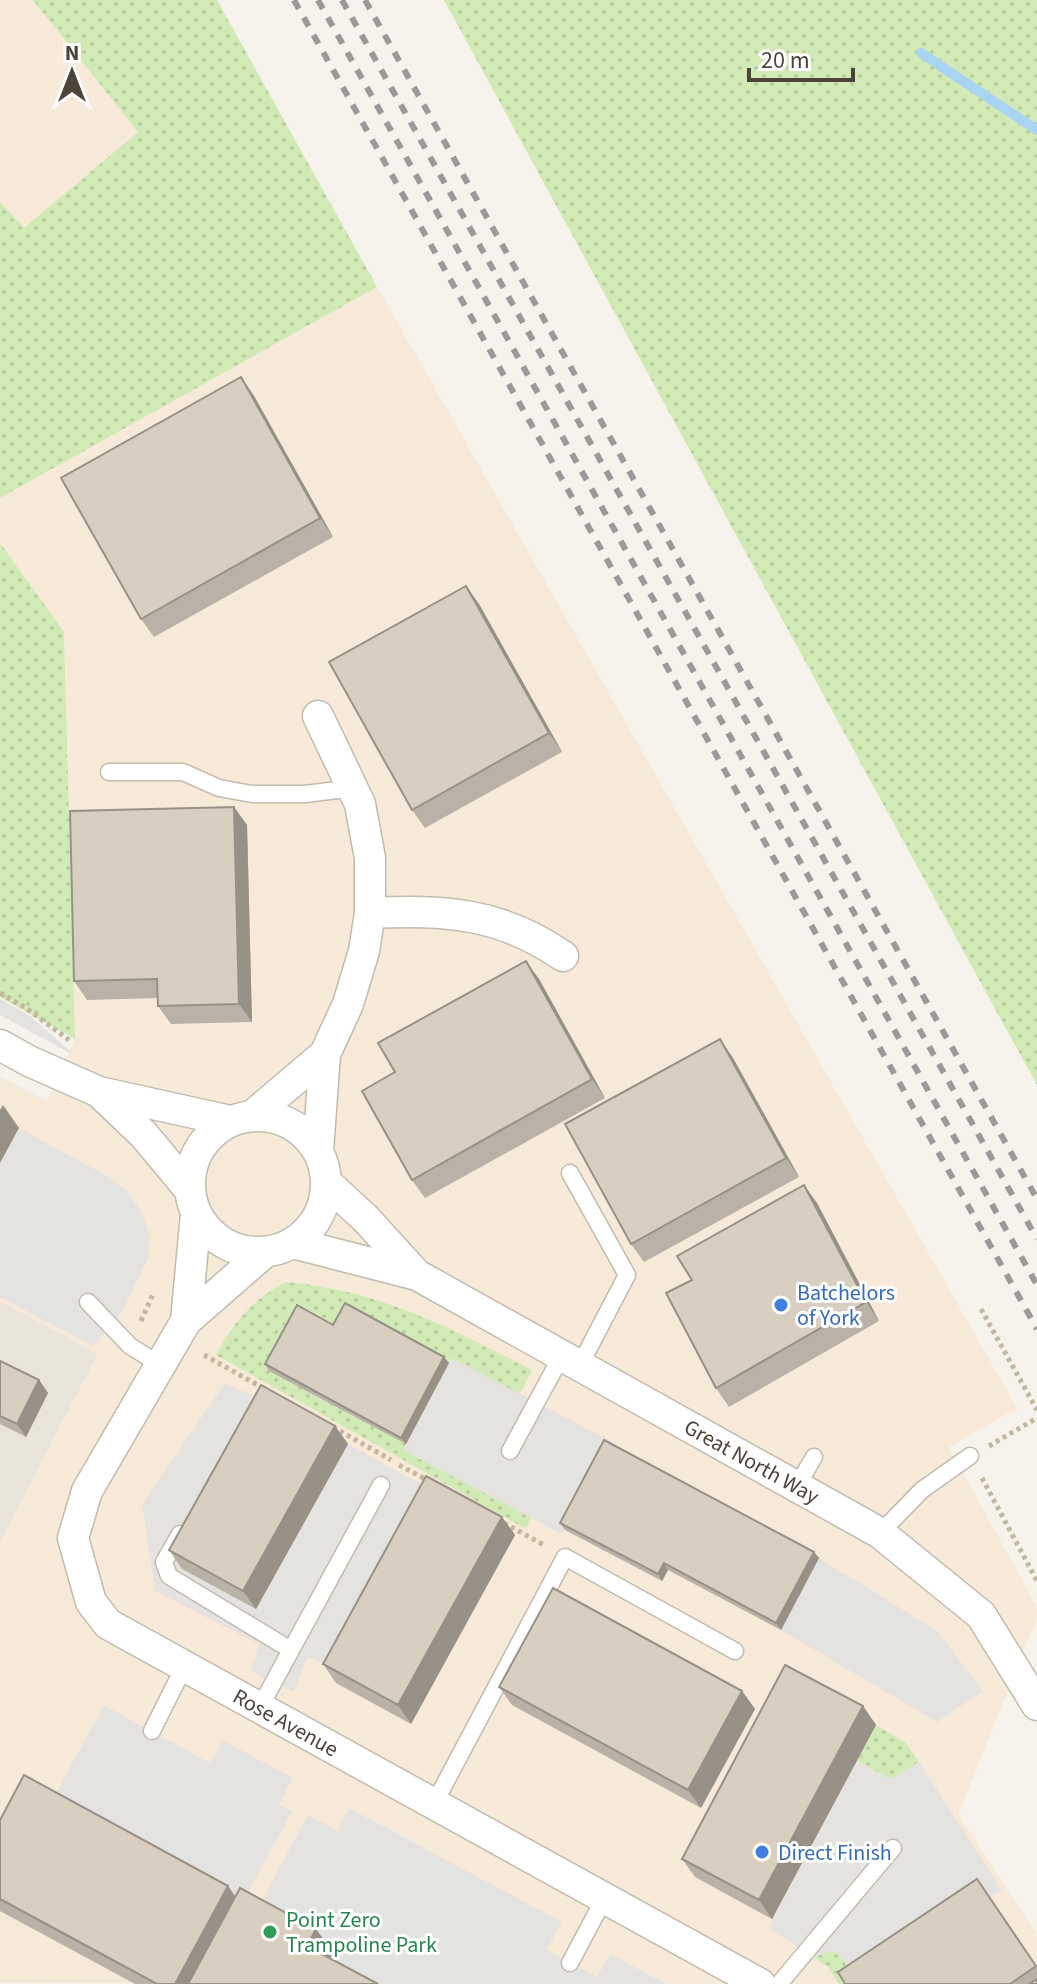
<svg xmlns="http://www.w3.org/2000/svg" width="1037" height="1984" font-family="'Source Sans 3',sans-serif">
  <defs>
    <pattern id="green-dots" width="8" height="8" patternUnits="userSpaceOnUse" patternTransform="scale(2)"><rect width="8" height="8" fill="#d2eab5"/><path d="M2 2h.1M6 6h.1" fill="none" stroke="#b6ca9c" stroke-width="1.8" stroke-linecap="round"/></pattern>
  </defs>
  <rect width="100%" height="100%" fill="#f6f3ec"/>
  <!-- residential -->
  <path fill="#eae5da" d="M0,1301L98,1354L0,1542Z"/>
  <!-- commercial -->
  <path fill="#f7ead8" d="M0,0H33L138,132L24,229L0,202Z
    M377,287L1017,1408L949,1447L1037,1607V1617L958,1814L1037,1934V1984L0,1983V1542L98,1354L0,1301V1076L47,1101L75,1039L64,632L0,543V498Z"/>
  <!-- green -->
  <path fill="url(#green-dots)" d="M33,0H217L377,287L0,498V202L24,228L138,132Z
    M444,0H1037V1085L977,976Z
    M0,543L64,632L75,1039L0,997Z
    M286,1282C383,1291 447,1327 532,1370L506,1419L451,1359L403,1450L531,1517L526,1529L216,1355C232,1324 254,1298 286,1282Z
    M876,1725L906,1743L919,1762L891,1779L857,1761Z
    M827,1951L838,1953L860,1984H839L828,1967L815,1958Z"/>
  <!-- parking -->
  <path fill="#e5e3e0" d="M0,999L30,1016L77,1057L0,1015Z
    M19,1128L105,1175L127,1191L142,1212L150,1237L148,1259L123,1310L93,1346L0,1297V1163Z
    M452,1358L612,1442L562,1534L403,1450Z
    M224,1384L274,1403L256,1609L348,1444L439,1494L342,1671L307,1657L294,1692L251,1671L259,1644L155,1591L142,1505Z
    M819,1558L937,1631L983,1691L937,1722L781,1630Z
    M104,1705L210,1763L222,1740L293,1778L279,1804L292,1812L241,1905L51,1802Z
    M857,1761L891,1779L919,1762L1002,1890L861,1984L838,1953L827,1951L815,1958L768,1928Z
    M349,1808L562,1922L547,1949L570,1963L597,1977L610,1954L666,1984H350L324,1970L332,1952L256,1911L308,1815L337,1830Z"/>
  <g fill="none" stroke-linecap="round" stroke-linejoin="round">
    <!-- stream -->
    <path stroke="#a9d4f2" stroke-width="10" d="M921,53L1037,130"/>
    <!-- lane casing -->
    <g stroke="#c2bbae" stroke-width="19">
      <path id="lane" d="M109,772H183L219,788L252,794H305L353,788
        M570,1173L627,1275L580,1365
        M88,1302L130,1346L159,1364
        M510,1451L562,1355
        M797,1486L814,1457
        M880,1533L922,1490L970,1456
        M180,1534L164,1562L169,1576L291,1650
        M260,1707L381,1485
        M152,1731L184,1667
        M434,1804L565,1557L735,1651
        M570,1963L604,1899
        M779,1984L893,1848"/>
    </g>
    <!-- street casing -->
    <g stroke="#c2bbae" stroke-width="33">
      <path id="street" d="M318,716L360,804L370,858V913L364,951L348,1004L325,1054L318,1151
        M370,913C445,910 499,912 563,956
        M0,1045L29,1061L99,1092L230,1121
        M101,1094L144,1135L189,1189
        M252,1116L325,1054
        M190 1184a68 68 0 1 1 136 0a68 68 0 1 1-136 0Z
        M327,1183L366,1219L417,1275
        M293,1243L417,1275L880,1533L981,1615L1037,1705
        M265,1252L186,1321L87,1491L73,1538L91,1602L108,1624L760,1984
        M186,1321L196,1214"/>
    </g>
    <!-- path -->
    <path stroke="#c4b79f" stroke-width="5" stroke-dasharray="4 4" stroke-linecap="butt" d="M0,993L26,1008L69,1040
      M981,1309L1037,1410
      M141,1321L153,1294
      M204,1355L265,1389
      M333,1427L391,1460
      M989,1446L1037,1418
      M399,1465L429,1481
      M982,1478L1037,1581
      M504,1523L544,1545"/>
    <!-- lane -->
    <use href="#lane" stroke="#fff" stroke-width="16"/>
    <!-- street -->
    <use href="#street" stroke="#fff" stroke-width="30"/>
    <!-- rail -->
    <path stroke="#9a9a9a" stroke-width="6" stroke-dasharray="10 10" stroke-linecap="butt" d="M294,0L1037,1329
      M318,0L1037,1285
      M342,0L1037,1239
      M365,0L1037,1199"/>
  </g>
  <!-- wall -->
  <path fill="#bab2a6" d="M241,377L254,396L333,537L154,637L141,619Z
    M466,586L479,604L562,752L425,828L412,810Z
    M234,807L247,825L252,1022L171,1024L158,1006V998L87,1000L74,981Z
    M539,979L605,1098L425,1198L412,1180L395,1072Z
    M720,1039L733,1058L799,1177L644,1262L631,1244Z
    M817,1203L879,1321L729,1407L716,1388L692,1280Z
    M333,1325L449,1363L406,1444L269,1371L265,1364Z
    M0,1361L39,1380L48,1393L26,1437L0,1424Z
    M335,1426L348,1444L256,1609L182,1569L169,1550Z
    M502,1517L515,1535L411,1724L336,1683L323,1664Z
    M560,1523L814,1552L819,1558L781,1630L668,1570L662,1581L565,1530Z
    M499,1687L742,1691L755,1709L701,1808L512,1705Z
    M863,1706L876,1725L772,1919L695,1877L682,1859Z
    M0,1820L228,1886L235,1896L333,1952L330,1958L378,1984H135L0,1911Z
    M1037,1967V1984H845Z"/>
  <!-- shaded-wall -->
  <path fill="#979187" d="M241,377L254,396L333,537L320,518Z
    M466,586L479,604L562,752L549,733Z
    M234,807L247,825L252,1022L239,1004Z
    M526,961L539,979L605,1098L592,1079Z
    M720,1039L733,1058L799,1177L786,1158Z
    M3,1105L19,1128L0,1163V1110Z
    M804,1185L817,1203L879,1321L866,1302Z
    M444,1357L449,1363L406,1444L401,1438Z
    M39,1380L48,1393L26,1437L17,1424Z
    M335,1426L348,1444L256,1609L243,1591Z
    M502,1517L515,1535L411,1724L398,1705Z
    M814,1552L819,1558L781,1630L776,1623Z
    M664,1563L668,1570L662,1581L658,1574Z
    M742,1691L755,1709L701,1808L688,1790Z
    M863,1706L876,1725L772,1919L759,1900Z
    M228,1886L241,1905L198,1984H175Z
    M316,1929L333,1952L324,1970L307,1946Z"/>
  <!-- building -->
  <path fill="#d8cfc1" stroke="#979187" stroke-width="2" d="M241,377L320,518L141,619L61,478Z
    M466,586L549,733L412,810L329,662Z
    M234,807L239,1004L158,1006L157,979L74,981L70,811Z
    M526,961L592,1079L412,1180L362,1091L395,1072L378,1043Z
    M720,1039L786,1158L631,1244L565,1124Z
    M804,1185L866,1302L716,1388L666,1293L692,1280L677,1256Z
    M345,1303L444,1357L401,1438L265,1364L297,1305L333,1325Z
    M0,1361L39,1380L17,1424L0,1416Z
    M261,1385L335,1426L243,1591L169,1550Z
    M604,1440L814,1552L776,1623L664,1563L658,1574L560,1523Z
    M426,1476L502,1517L398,1705L323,1664Z
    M553,1588L742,1691L688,1790L499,1687Z
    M785,1665L863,1706L759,1900L682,1859Z
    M24,1775L228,1886L175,1984H157L0,1899V1820Z
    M977,1879L1036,1966L1010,1984H845L838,1972Z
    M240,1888L316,1929L307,1946L378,1984H188Z
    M1037,1979V1984H1029Z"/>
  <!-- markers -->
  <g fill="#3f7fe0" stroke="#fff" stroke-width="3">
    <circle cx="781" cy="1305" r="8"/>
    <circle cx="762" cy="1852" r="8"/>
  </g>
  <circle fill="#2e9e5b" stroke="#fff" stroke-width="3" cx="270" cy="1932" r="8"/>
  <g text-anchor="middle" stroke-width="6" stroke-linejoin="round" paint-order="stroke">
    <!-- shop labels -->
    <g font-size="22" fill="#366cbe" stroke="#fff" text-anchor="start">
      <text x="797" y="1300">Batchelors<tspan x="797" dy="25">of York</tspan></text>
      <text x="778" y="1860">Direct Finish</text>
    </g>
    <!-- street labels -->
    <g font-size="22" fill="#4b4439" stroke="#fff">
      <text transform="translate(752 1461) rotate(29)" y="8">Great North Way</text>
      <text transform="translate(286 1722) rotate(29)" y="8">Rose Avenue</text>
    </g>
    <!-- leisure labels -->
    <g font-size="22" fill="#27864d" stroke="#fff" text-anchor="start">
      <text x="286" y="1927">Point Zero<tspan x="286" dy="25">Trampoline Park</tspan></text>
    </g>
  </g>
  <!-- north arrow -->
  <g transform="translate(72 72)" stroke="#ffffff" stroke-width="6" paint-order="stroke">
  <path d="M0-6L14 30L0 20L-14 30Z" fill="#4b4439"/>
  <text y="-12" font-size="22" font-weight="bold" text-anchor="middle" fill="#4b4439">N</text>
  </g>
  <!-- scale -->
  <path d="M749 68v12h104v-12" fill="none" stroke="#4b4439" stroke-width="4"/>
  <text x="761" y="68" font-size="24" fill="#4b4439" stroke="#ffffff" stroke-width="6" paint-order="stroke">20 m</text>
</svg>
